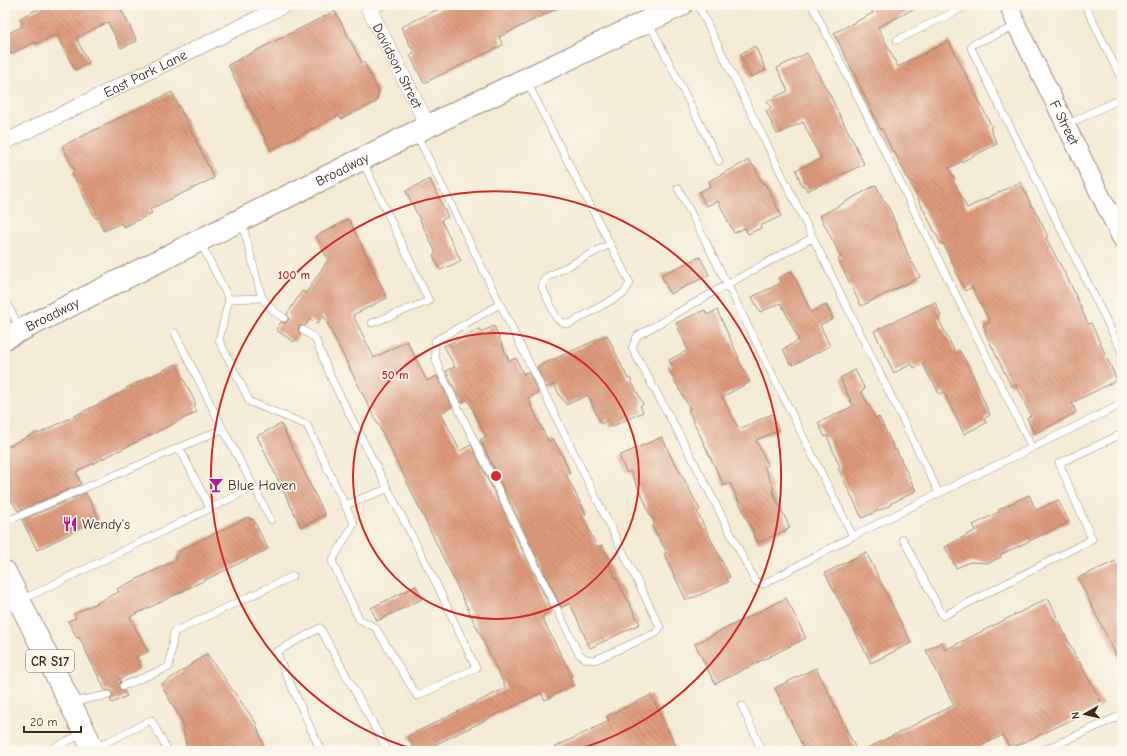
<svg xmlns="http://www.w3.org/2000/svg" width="1127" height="756" font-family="'Comic Neue',sans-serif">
  <defs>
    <pattern id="building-back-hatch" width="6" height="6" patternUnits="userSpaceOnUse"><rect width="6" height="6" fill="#dd9a79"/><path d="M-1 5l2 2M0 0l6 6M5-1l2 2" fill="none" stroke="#b47e63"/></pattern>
  </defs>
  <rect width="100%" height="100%" fill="#fbf7ec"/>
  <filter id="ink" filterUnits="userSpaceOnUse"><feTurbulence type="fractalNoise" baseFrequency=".025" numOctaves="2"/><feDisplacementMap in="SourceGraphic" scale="8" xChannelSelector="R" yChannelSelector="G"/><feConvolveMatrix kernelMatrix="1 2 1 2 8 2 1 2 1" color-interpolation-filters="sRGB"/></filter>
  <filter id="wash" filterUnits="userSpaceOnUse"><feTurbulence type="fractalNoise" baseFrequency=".012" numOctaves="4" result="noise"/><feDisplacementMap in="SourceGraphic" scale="16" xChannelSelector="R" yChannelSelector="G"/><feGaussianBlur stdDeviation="0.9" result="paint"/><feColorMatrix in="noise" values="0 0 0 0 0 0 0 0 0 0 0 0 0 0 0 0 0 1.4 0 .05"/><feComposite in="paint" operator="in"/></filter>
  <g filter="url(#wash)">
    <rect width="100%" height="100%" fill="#f4ebd4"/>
    <g id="blocks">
      <!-- building -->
      <path fill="url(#building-back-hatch)" d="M46,5H119L137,41L121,48L108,22L76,38L89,63L75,70L57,34L36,44L35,42L11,54L5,42V35L23,26L21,23L23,22L20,18Z
        M447,5H564L499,37L503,45L424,83L410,55L414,53L401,27Z
        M869,5H922L878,27L898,67L949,41L992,127L990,128L997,144L949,168L955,179L953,180L967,208L1020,182L1032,207H1033L1041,222L1048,237L1046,238L1071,285L1088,324L1091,323L1117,380L1072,403L1076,412L1072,415L1034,434L1027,418L1031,416L1016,384L1012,386H1011L985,332L986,331L983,325L990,322L972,287L965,291L943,243L941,244L894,151L893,152L882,129L881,130L834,33L873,13Z
        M335,11L362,63L364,62L379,92L376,102L341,119L339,115L271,150L228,65Z
        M755,46L766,70L751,77L740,54Z
        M807,53L828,92V91L838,112L852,139L864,164L807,191L804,185L802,186L796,170L821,159L803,122L777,134L766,111L771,108L767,101L788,91L777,68Z
        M172,92L214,178L150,209L152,213L124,227L121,223L104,231L97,217L95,218L72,173L75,171L62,146Z
        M749,160L753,166H754L763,184L765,183L767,188H768L781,216L760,226L761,228L748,234L745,228L734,233L718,201L706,206L699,192L711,186L709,181Z
        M430,179L448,217L441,220L461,261L440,270L433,255L436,253L406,191Z
        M876,185L885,203H887L912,264L913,263L920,277L861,306L838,259L841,257L820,216Z
        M349,219L387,298L353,315L374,358L407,341L427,381L437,376L452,407L441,413L460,451L471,445L552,611L543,615L544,617L542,618L572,676L570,677L574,685L545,700L541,693L422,751H415L408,736L506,688L404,476L323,315L317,324L310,319L305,326L301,325L299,327L298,330L300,334L294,342L276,330L281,322L284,323L288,321L289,318L287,314L302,291L306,293L328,260L316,236Z
        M700,257L709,275L670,294L661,275Z
        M792,271L811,312L826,305L833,319L820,325L830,346L793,365L792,363L790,364L783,349L799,340L781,303L760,312L752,297L781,283L778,278Z
        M935,302L941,316L938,318L956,354L960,351L972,373L990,415L984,419L986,423L964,434L944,392L939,394L933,381L932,382L923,364L914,368L912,364L894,373L874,331Z
        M705,310L707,315L717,310L739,358L738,359L750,382L722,397L739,429L772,414L779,430L756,440L768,465L764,467L774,489L772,490L790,528L758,543L730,483L724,486L688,410L690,409L668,368L672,366L669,360L688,350L676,323Z
        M494,326L509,361L516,358L523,374L528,372L538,392L528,398L532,408L548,441L553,439L563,457L570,473L566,475L586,514L582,516L597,547L602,545L610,562H608L617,580L640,624L590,648L570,603L561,607L480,440L486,437L468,400L461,403L446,371L455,367L444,346L480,329L481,332Z
        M607,335L628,379L630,378L643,404L640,406L643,412L611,427L608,420L601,424L588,395L566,405L562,398H561L554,384L547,388L537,367Z
        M176,364L196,404L194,406L197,412L76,472L81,484L18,511L9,496L5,497V448L37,432L38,434L127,390L126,388Z
        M855,370L865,389L861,391L876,418L879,417L895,450L896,449L916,491L890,504L891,505L862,518L838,468L840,467L827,436L825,437L818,423L853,406L840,378Z
        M281,424L325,515L301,527L257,436Z
        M662,437L674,463L675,462L700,510L697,512L730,577L726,579L728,582L693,598L692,597L686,600L664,554L667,553L652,526L655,524L646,507L647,506L630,471L627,473L619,456Z
        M86,493L99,519L37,550L22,520Z
        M1029,495L1036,510L1058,500L1069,522L1000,555L1001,557L989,563L970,562L956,568L945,547L976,530L973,525L999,512L998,510Z
        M249,517L250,520L253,519L268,549L130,617L148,652L136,657L141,668L119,679L121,682L118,685L119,688L120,690L124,691L127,696L112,703L110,700L113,696L112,692L109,690H105L79,637L77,638L68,621L76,618L74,614L119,592L117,589L176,560L175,557L179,555L177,552Z
        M866,552L911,643L871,663L825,573Z
        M1122,558V667L1078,578Z
        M416,586L422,599L377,621L371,608Z
        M786,598L806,638L715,684L695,644Z
        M1048,598L1078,662L1079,661L1103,705L1010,749L1003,735L971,751H862L954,705L926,650L942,642L945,650Z
        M207,654L256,723L265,751H187L182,721L161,685Z
        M816,668L857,751H805L775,688Z
        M651,695L678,751H547L609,721L607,716Z"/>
    </g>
  </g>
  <g filter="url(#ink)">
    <use href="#blocks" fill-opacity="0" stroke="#988a79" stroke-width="1"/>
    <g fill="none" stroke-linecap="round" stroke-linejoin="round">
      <!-- service casing -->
      <g stroke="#988a79" stroke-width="8">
        <path id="service" d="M698,5L939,493
          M812,5L1032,448
          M1085,5L1122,80
          M370,11L384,5
          M649,23L719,161
          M1017,26L973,44L971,48L1122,352
          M897,40L968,5
          M527,82L630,283L624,293L569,324L564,323L557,319L542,287L543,282L547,277L610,244
          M1066,125L1122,98
          M417,135L500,304L660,627L656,633L595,660L586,659L579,654L440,371L435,357V341L500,304
          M363,162L429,301L372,323
          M678,188C738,303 794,420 853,536
          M1109,212L1122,205
          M242,222L262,298L275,312L284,318
          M812,238L728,284L637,336L632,348L691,456L755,581L764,584L853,536L939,493L1122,404
          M200,242L229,299L219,340L250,402L307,425L354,524L332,561L359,619L376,628L417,696L476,668L435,581L332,380L315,338L303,330
          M229,299L262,298
          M5,300L20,328
          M175,333L223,429
          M179,447L210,508
          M345,505L387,489
          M5,522L223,429L254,487
          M903,539L943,616L1092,539L1059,463L1122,434
          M5,608L254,487L271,520
          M123,686L169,667L174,632L293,576
          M72,702L108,695
          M742,706L762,751
          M95,748L151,720L168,751
          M47,751L82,734
          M321,751L276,652L320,628L388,751
          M1042,751L1122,715"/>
      </g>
      <!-- minor casing -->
      <g stroke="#988a79" stroke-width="16">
        <g id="minor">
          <path id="s1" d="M367,5L428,126"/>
          <path id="s2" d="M5,142L285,5"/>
        </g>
      </g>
      <!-- tertiary casing -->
      <g stroke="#988a79" stroke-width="20">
        <g id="tertiary">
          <path id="s3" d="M1009,5L1017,26L1122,239"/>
        </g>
      </g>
      <!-- primary casing -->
      <g stroke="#988a79" stroke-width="24">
        <g id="primary">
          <path id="s4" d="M5,338L428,126L681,5"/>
          <path d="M5,572L94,751"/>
        </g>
      </g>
      <!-- service -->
      <use href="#service" stroke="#fff" stroke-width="7"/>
      <!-- minor -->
      <use href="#minor" stroke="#fff" stroke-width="15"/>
      <!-- tertiary -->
      <use href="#tertiary" stroke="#fff" stroke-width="18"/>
      <!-- primary -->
      <use href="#primary" stroke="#fff" stroke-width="22"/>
    </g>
  </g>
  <!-- distance rings -->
  <g fill="none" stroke="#d62828" stroke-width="2">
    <circle cx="496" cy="476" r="143"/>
    <path d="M420 751A285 285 0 1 1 572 751"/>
  </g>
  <!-- icons -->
  <defs>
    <g id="bar-bare" transform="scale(1.2)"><path d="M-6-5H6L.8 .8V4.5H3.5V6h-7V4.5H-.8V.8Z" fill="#b5179e" stroke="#fbf7ec" stroke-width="2.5" paint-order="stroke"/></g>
    <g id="restaurant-bare" transform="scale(1.2)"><path d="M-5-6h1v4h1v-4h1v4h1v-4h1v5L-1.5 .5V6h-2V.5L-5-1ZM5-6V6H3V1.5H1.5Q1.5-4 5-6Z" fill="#b5179e" stroke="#fbf7ec" stroke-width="2.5" paint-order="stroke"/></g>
  </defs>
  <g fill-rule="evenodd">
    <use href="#bar-bare" x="216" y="485"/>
    <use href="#restaurant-bare" x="70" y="524"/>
  </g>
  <g text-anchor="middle" stroke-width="3.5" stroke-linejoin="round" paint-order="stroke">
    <!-- shield labels -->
    <rect fill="#fbf7ec" stroke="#75685c" stroke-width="1" x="26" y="650" width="48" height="22" rx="3"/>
    <g font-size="13" font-weight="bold" fill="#3b2a1e">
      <text x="50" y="666">CR S17</text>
    </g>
    <!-- street labels -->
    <g font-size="14" fill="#3b2a1e" stroke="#fbf7ec">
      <text dy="5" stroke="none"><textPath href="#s1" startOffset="68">Davidson Street</textPath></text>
      <text dy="5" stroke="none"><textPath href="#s2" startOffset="156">East Park Lane</textPath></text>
      <text dy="5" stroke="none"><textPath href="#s3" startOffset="130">F Street</textPath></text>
      <text dy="5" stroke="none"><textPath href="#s4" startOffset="377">Broadway</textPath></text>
      <text dy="5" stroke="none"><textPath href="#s4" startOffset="53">Broadway</textPath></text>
    </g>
    <!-- poi labels -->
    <g font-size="14" fill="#3b2a1e" stroke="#fbf7ec" text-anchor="start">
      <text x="228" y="490">Blue Haven</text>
      <text x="82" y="529">Wendy's</text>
    </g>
  </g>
  <circle cx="496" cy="476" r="6" fill="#d62828" stroke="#fbf7ec" stroke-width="2"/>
  <g font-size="12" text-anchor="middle" font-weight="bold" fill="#d62828" stroke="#fbf7ec" stroke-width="3.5" stroke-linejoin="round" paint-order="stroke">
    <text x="294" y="279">100 m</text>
    <text x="395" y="379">50 m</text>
  </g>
  <!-- margin -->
  <rect width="1127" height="756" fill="none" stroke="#fbf7ec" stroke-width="20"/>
  <!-- north arrow -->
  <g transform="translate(1085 714) rotate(262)" stroke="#fbf7ec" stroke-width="3" paint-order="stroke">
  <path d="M0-3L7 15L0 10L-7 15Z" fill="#3b2a1e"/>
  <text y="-6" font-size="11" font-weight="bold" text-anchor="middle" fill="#3b2a1e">N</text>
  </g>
  <!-- scale -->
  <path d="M24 726v6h57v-6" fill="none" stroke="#3b2a1e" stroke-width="2"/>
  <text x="30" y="726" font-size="12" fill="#3b2a1e" stroke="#fbf7ec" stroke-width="3" paint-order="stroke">20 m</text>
</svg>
